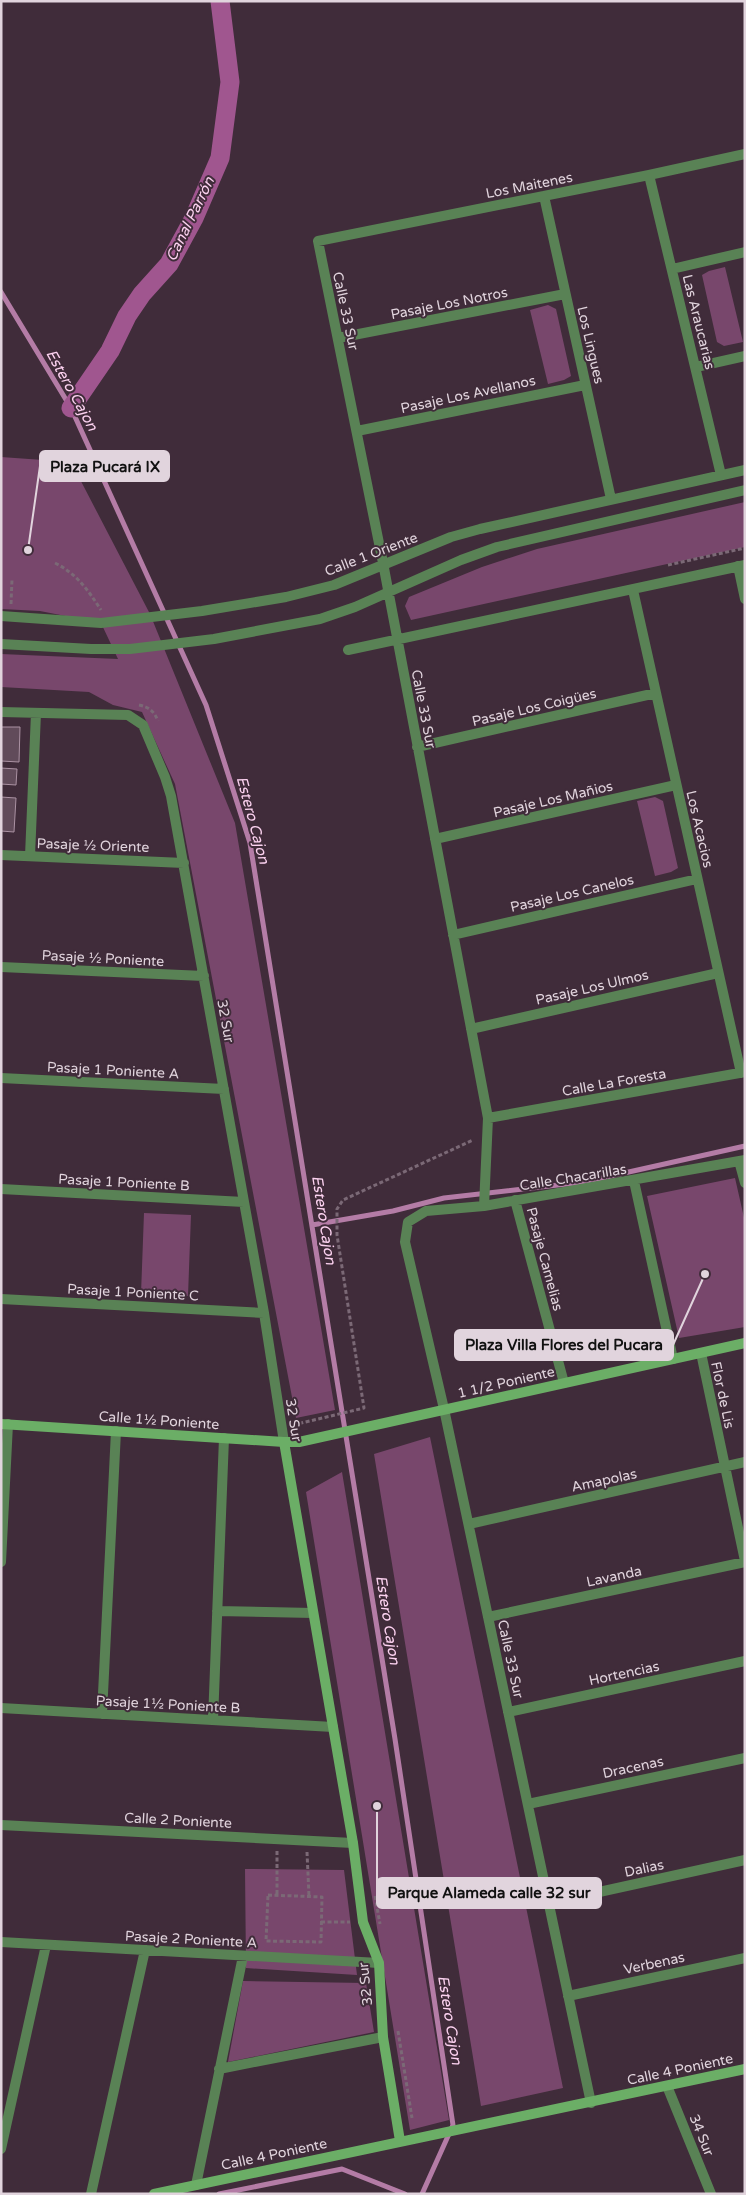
<svg xmlns="http://www.w3.org/2000/svg" width="746" height="2195" font-family="'Varela Round',sans-serif">
  <rect width="100%" height="100%" fill="#402c3a"/>
  <!-- green -->
  <path fill="#78476c" d="M725,267L743,342L724,346L717,342L702,275L709,271Z
    M548,305L556,309L571,376L564,380L548,384L530,310Z
    M1,457L71,462L150,614L235,823L335,1410L296,1418L175,784L142,712L113,705L89,692L1,687V654L118,659L101,623L40,611L1,609Z
    M745,502V547L411,620L405,606L409,597L482,567L537,549Z
    M655,797L663,801L678,868L671,872L655,876L637,801Z
    M735,1178L745,1222V1327L679,1338L647,1196Z
    M144,1213L191,1215L188,1296L141,1294Z
    M430,1437L563,2088L481,2106L374,1454Z
    M342,1472L449,2120L410,2130L306,1492Z
    M245,1869L344,1870L357,1975L246,1968Z
    M243,1981L366,1983L374,2032L228,2062Z"/>
  <g fill="none" stroke-linecap="round" stroke-linejoin="round">
    <!-- stream -->
    <path stroke="#b47ca6" stroke-width="5" d="M1,292L71,408L206,705L250,843L395,1739L453,2125L422,2194
      M312,1225L393,1211L444,1198L584,1182L745,1146
      M219,2194L342,2169L405,2194"/>
    <!-- canal -->
    <path stroke="#a0568f" stroke-width="19" d="M71,408L110,351L127,316L142,294L169,264L194,218L220,158L230,82L220,1"/>
  </g>
  <!-- building -->
  <path fill="#614b5a" stroke="#ab92a3" d="M1,727H20L19,762L1,761Z
    M1,768L17,769L16,785L1,784Z
    M1,797L16,798L14,832L1,831Z"/>
  <g fill="none" stroke-linecap="round" stroke-linejoin="round">
    <!-- path -->
    <path stroke="#7b6976" stroke-width="3" stroke-dasharray="4 2.5" stroke-linecap="butt" d="M55,563C77,574 88,590 101,610
      M668,565L745,548
      M11,604L12,579
      M139,705C149,707 154,711 158,721
      M293,1425L364,1408L337,1235V1209L343,1200L473,1140
      M277,1851V1896
      M307,1852L309,1896
      M268,1895L322,1897L321,1942L266,1941Z
      M375,1896L380,1924
      M321,1922H350
      M398,2031L412,2118"/>
    <!-- street -->
    <path stroke="#598255" stroke-width="10" d="M649,175L721,475
      M544,196L611,499
      M672,269L745,252
      M338,338L565,294
      M696,367L745,356
      M357,431L585,385
      M738,566L745,599
      M633,590L741,1073
      M1,616L101,623L202,611L286,597L334,585L451,537L480,529L745,470
      M1,644L91,649H130L214,639L320,619L355,607L461,560L497,547L745,490
      M348,650L745,565
      M1,712L128,715L143,725L165,777L171,796L264,1313L284,1442
      M417,747L656,693
      M435,839L676,785
      M1,855L184,863
      M30,856L36,713
      M453,935L697,879
      M1,967L204,976
      M471,1029L718,973
      M1,1078L224,1089
      M488,1118L745,1072
      M739,1161L745,1183
      M634,1181L673,1359
      M1,1189L244,1202
      M515,1200L564,1383
      M484,1206L488,1118L383,563L318,241L649,175L745,154
      M1,1299L264,1313
      M701,1353L745,1561
      M469,1524L745,1462
      M1,1562L8,1424
      M217,1611L313,1613
      M488,1617L745,1562
      M1,1708L333,1727
      M508,1712L745,1661
      M102,1714L116,1431
      M213,1720L224,1438
      M528,1804L745,1758
      M1,1825L353,1843
      M549,1903L745,1860
      M1,1942L379,1963
      M568,1996L745,1958
      M219,2069L383,2037
      M667,2086L711,2194
      M591,2103L444,1409L405,1242L408,1222L426,1211L484,1206L745,1160
      M1,2149L46,1945
      M196,2185L243,1956
      M91,2194L145,1950"/>
    <!-- secondary -->
    <path stroke="#6bae66" stroke-width="10" d="M1,1424L284,1442H299L745,1343
      M284,1442L353,1843L363,1922L379,1963L383,2037L400,2141
      M154,2194L745,2069"/>
  </g>
  <g text-anchor="middle" stroke-width="4" stroke-linejoin="round" paint-order="stroke">
    <!-- street labels -->
    <g font-size="14" fill="#e1d4dd" stroke="#402c3a">
      <text transform="translate(529 185) rotate(-11)" y="5">Los Maitenes</text>
      <text transform="translate(449 303) rotate(-11)" y="5">Pasaje Los Notros</text>
      <text transform="translate(346 311) rotate(78)" y="5">Calle 33 Sur</text>
      <text transform="translate(699 322) rotate(76)" y="5">Las Araucarias</text>
      <text transform="translate(591 345) rotate(77)" y="5">Los Lingues</text>
      <text transform="translate(468 394) rotate(-12)" y="5">Pasaje Los Avellanos</text>
      <text transform="translate(371 554) rotate(-21)" y="5">Calle 1 Oriente</text>
      <text transform="translate(534 707) rotate(-13)" y="5">Pasaje Los Coigües</text>
      <text transform="translate(424 709) rotate(79)" y="5">Calle 33 Sur</text>
      <text transform="translate(553 799) rotate(-13)" y="5">Pasaje Los Mañios</text>
      <text transform="translate(700 829) rotate(77)" y="5">Los Acacios</text>
      <text transform="translate(93 845) rotate(2)" y="5">Pasaje ½ Oriente</text>
      <text transform="translate(572 893) rotate(-13)" y="5">Pasaje Los Canelos</text>
      <text transform="translate(103 958) rotate(3)" y="5">Pasaje ½ Poniente</text>
      <text transform="translate(592 987) rotate(-13)" y="5">Pasaje Los Ulmos</text>
      <text transform="translate(226 1021) rotate(80)" y="5">32 Sur</text>
      <text transform="translate(113 1070) rotate(3)" y="5">Pasaje 1 Poniente A</text>
      <text transform="translate(614 1082) rotate(-10)" y="5">Calle La Foresta</text>
      <text transform="translate(573 1177) rotate(-9)" y="5">Calle Chacarillas</text>
      <text transform="translate(124 1182) rotate(3)" y="5">Pasaje 1 Poniente B</text>
      <text transform="translate(545 1259) rotate(75)" y="5">Pasaje Camelias</text>
      <text transform="translate(133 1292) rotate(3)" y="5">Pasaje 1 Poniente C</text>
      <text transform="translate(506 1382) rotate(-13)" y="5">1 1/2 Poniente</text>
      <text transform="translate(723 1395) rotate(78)" y="5">Flor de Lis</text>
      <text transform="translate(159 1420) rotate(4)" y="5">Calle 1½ Poniente</text>
      <text transform="translate(294 1420) rotate(81)" y="5">32 Sur</text>
      <text transform="translate(604 1480) rotate(-12)" y="5">Amapolas</text>
      <text transform="translate(614 1576) rotate(-12)" y="5">Lavanda</text>
      <text transform="translate(511 1659) rotate(78)" y="5">Calle 33 Sur</text>
      <text transform="translate(624 1673) rotate(-12)" y="5">Hortencias</text>
      <text transform="translate(168 1704) rotate(3)" y="5">Pasaje 1½ Poniente B</text>
      <text transform="translate(633 1767) rotate(-12)" y="5">Dracenas</text>
      <text transform="translate(178 1820) rotate(3)" y="5">Calle 2 Poniente</text>
      <text transform="translate(644 1868) rotate(-12)" y="5">Dalias</text>
      <text transform="translate(191 1939) rotate(3)" y="5">Pasaje 2 Poniente A</text>
      <text transform="translate(654 1963) rotate(-12)" y="5">Verbenas</text>
      <text transform="translate(365 1984) rotate(-96)" y="5">32 Sur</text>
      <text transform="translate(680 2069) rotate(-12)" y="5">Calle 4 Poniente</text>
      <text transform="translate(702 2135) rotate(68)" y="5">34 Sur</text>
      <text transform="translate(274 2154) rotate(-12)" y="5">Calle 4 Poniente</text>
    </g>
    <!-- water labels -->
    <g font-size="15" font-style="italic" fill="#fcd2f0" stroke="#402c3a">
      <text transform="translate(190 219) rotate(-64)" y="5">Canal Parrón</text>
      <text transform="translate(72 390) rotate(61)" y="5">Estero Cajon</text>
      <text transform="translate(253 820) rotate(75)" y="5">Estero Cajon</text>
      <text transform="translate(324 1220) rotate(81)" y="5">Estero Cajon</text>
      <text transform="translate(388 1620) rotate(81)" y="5">Estero Cajon</text>
      <text transform="translate(450 2020) rotate(81)" y="5">Estero Cajon</text>
    </g>
  </g>
  <!-- callouts -->
  <path fill="none" stroke="#e1d4dd" stroke-width="2" d="M28 550L40 466M705 1274L673 1345M377 1806L377 1893"/>
  <g fill="#e1d4dd" stroke="#402c3a" stroke-width="2">
    <circle cx="28" cy="550" r="5"/>
    <circle cx="705" cy="1274" r="5"/>
    <circle cx="377" cy="1806" r="5"/>
  </g>
  <g fill="#e1d4dd" stroke="#e1d4dd" stroke-width="2">
    <rect x="40" y="451" width="129" height="30" rx="5"/>
    <rect x="455" y="1330" width="218" height="30" rx="5"/>
    <rect x="377" y="1878" width="224" height="30" rx="5"/>
  </g>
  <g font-size="15" text-anchor="middle" font-weight="bold" fill="#111">
    <text x="105" y="472">Plaza Pucará IX</text>
    <text x="564" y="1350">Plaza Villa Flores del Pucara</text>
    <text x="489" y="1898">Parque Alameda calle 32 sur</text>
  </g>
  <!-- border -->
  <rect width="746" height="2195" fill="none" stroke="#e1d4dd" stroke-width="5"/>
</svg>
